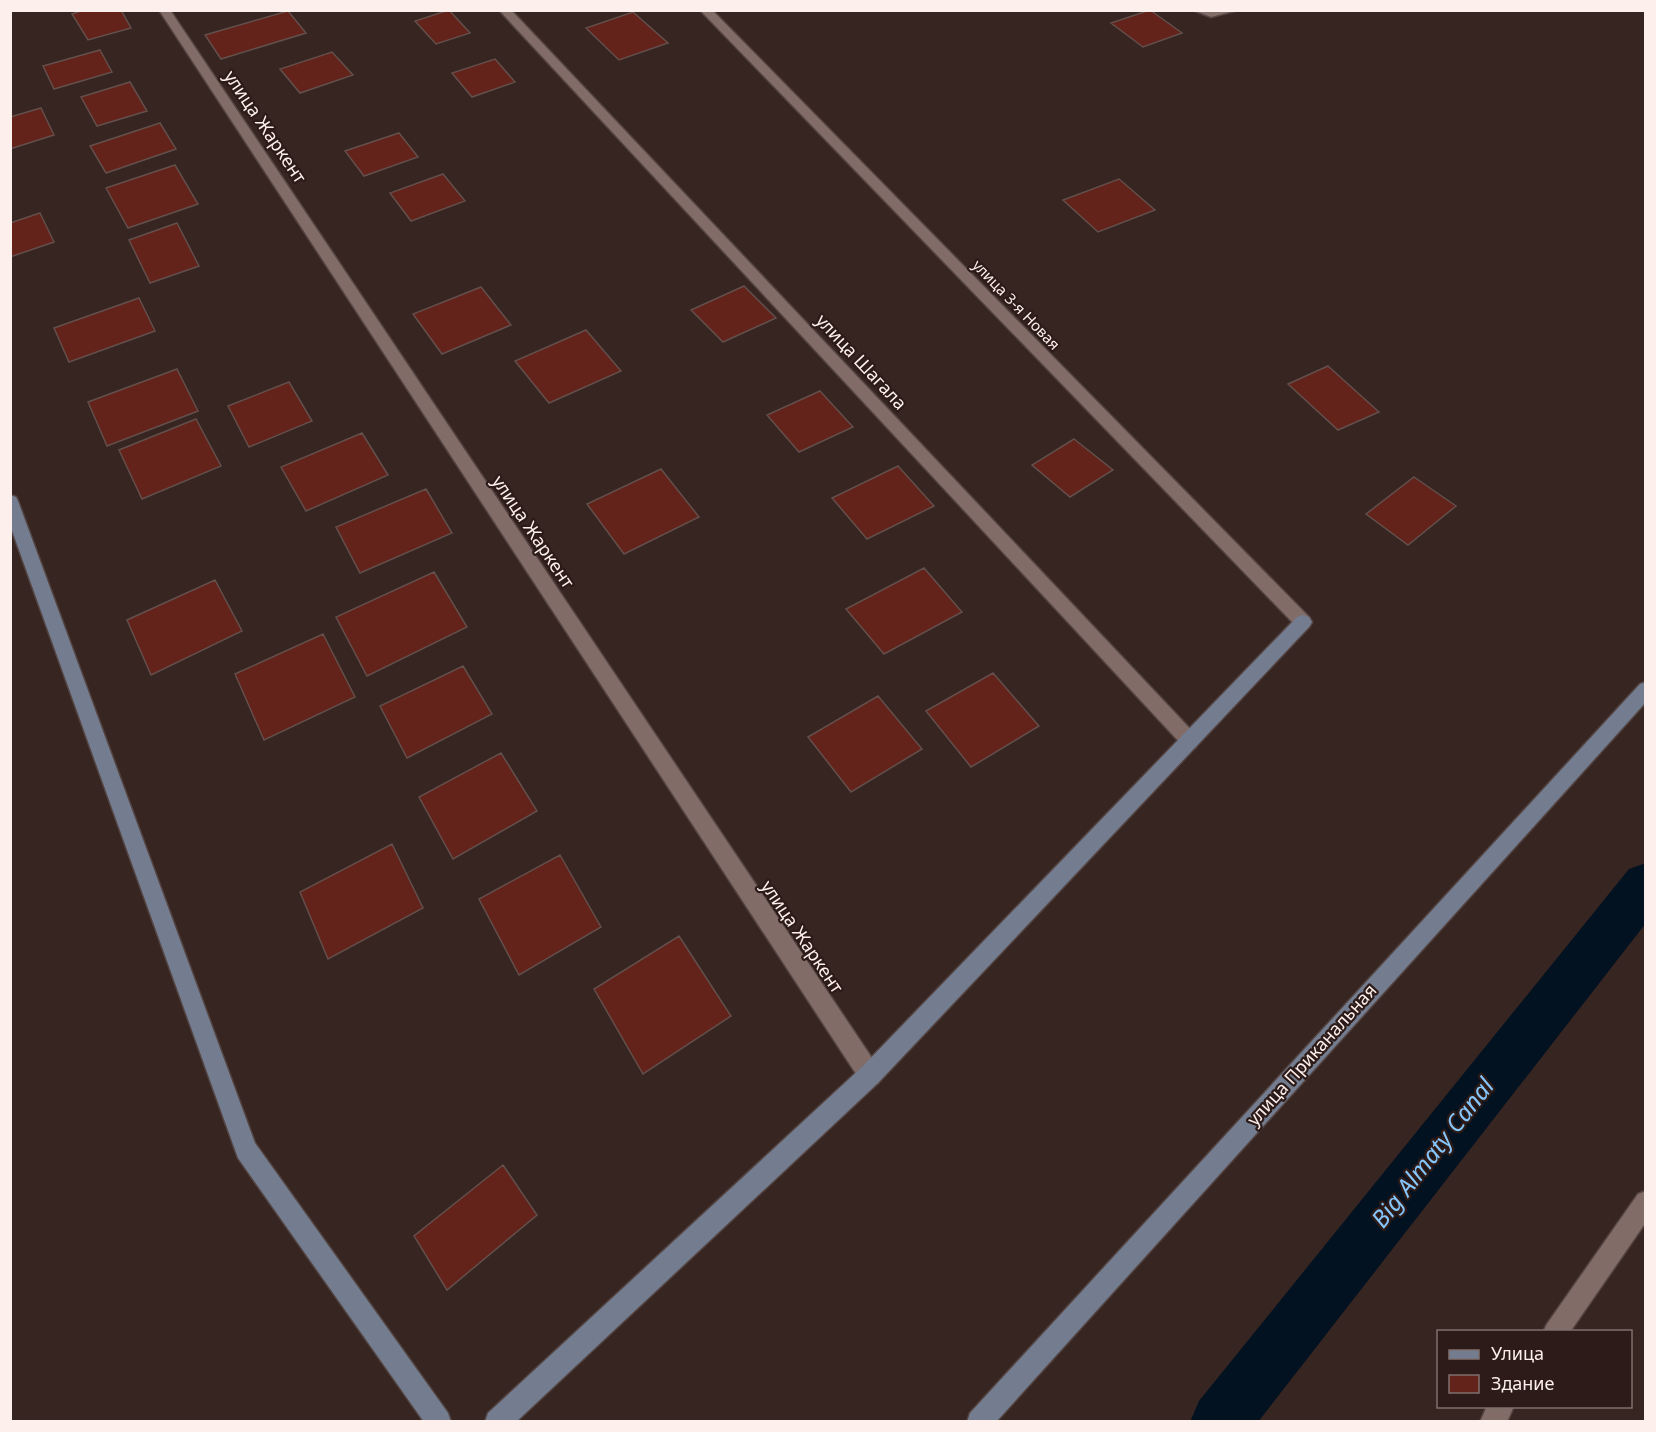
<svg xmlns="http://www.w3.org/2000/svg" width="1656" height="1432" font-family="'Noto Sans',sans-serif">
  <rect width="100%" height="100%" fill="#372521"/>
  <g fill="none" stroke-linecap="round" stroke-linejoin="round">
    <!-- canal -->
    <path fill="#021221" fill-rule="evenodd" d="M1646,863V923L1258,1422H1190L1199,1401L1629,869Z"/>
  </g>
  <!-- building -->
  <path fill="#63221a" stroke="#634f4b" stroke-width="1.5" d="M84,10H121L131,28L88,40L72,14Z
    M449,10L470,33L436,44L415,21Z
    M1150,10L1182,33L1143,47L1111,23Z
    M288,11L306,33L221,59L205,35Z
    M633,12L668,43L619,60L586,28Z
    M100,50L112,72L54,89L43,66Z
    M332,52L353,75L300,93L280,69Z
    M495,59L515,82L472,97L452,73Z
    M130,82L147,111L97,126L81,97Z
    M41,108L54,135L10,149V117Z
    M160,123L176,149L106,173L90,146Z
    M399,133L418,157L364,176L345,151Z
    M175,165L198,204L128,228L106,188Z
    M443,174L465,201L411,221L390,193Z
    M1119,179L1155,210L1098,232L1063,200Z
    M40,213L54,242L10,257V223Z
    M177,223L199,266L150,283L129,240Z
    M744,286L776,318L723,342L691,310Z
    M481,287L511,325L442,354L413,314Z
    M139,298L155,331L69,362L54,328Z
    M586,330L621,371L549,403L515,361Z
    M1328,366L1379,412L1338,430L1288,384Z
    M177,369L198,411L107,446L88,402Z
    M289,382L312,421L249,447L228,406Z
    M820,391L853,427L799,452L767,415Z
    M196,419L221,466L142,499L119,450Z
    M362,433L388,475L306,511L281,467Z
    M1074,439L1113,470L1070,497L1032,465Z
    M898,466L934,506L867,539L832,498Z
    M661,469L699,517L624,554L587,504Z
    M1414,477L1456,506L1408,545L1366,514Z
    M426,489L452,533L360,573L336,527Z
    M924,568L962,612L884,654L846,609Z
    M434,572L467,627L367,676L336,617Z
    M215,580L242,631L151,675L127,620Z
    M323,634L355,697L264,740L235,674Z
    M463,666L492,714L407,758L380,706Z
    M993,673L1039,726L971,767L926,711Z
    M878,696L922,749L851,792L808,737Z
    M501,753L537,811L453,859L419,797Z
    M392,844L423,908L328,959L300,892Z
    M560,855L601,927L519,975L479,899Z
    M679,936L731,1016L643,1074L594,989Z
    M503,1165L537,1215L447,1290L414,1236Z"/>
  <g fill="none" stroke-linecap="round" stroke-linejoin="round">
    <!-- lane casing -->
    <g stroke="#534341" stroke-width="3">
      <path id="lane" d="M1193,10H1238L1211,17Z"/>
    </g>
    <!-- street casing -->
    <g stroke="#534341" stroke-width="3">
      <path id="street" d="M159,10H170L878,1067L881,1075L878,1083L870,1086L862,1083Z
        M499,10H511L1196,735L1199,741L1196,747L1190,749L1184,747Z
        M700,10H712L1309,617L1312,622L1309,627L1303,629L1297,627Z
        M1646,1191V1222L1570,1332H1543L1547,1324L1638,1194Z
        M1487,1406H1514L1507,1422H1480Z"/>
    </g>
    <!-- secondary casing -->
    <g stroke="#534341" stroke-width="3">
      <path id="secondary" d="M10,495L16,497L18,501L255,1143L448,1413L451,1422H424L238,1158L10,525Z
        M1303,615L1309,617L1312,622L1309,627L878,1083L516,1422H485L488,1413L862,1067L1297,617Z
        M1646,682V702L996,1422H967L970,1413L1640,684Z"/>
    </g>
    <!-- lane -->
    <use href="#lane" fill="#826c68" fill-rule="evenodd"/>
    <!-- street -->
    <use href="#street" fill="#826c68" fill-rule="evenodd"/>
    <!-- secondary -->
    <use href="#secondary" fill="#737d8f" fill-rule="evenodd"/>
  </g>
  <g text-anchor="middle" stroke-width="4.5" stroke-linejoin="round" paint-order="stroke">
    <!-- far-street labels -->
    <g font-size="15" fill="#fcefec" stroke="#2c1b18">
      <text transform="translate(1016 305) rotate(46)" y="5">улица 3-я Новая</text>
    </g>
    <!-- street labels -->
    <g font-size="18" fill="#fcefec" stroke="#2c1b18">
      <text transform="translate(265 127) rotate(56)" y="6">улица Жаркент</text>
      <text transform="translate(861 362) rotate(47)" y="6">улица Шагала</text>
      <text transform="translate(533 532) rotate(56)" y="6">улица Жаркент</text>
      <text transform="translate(802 937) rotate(56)" y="6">улица Жаркент</text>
      <text transform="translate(1312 1055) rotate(-48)" y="6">улица Приканальная</text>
    </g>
    <!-- near-water labels -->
    <g font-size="24" font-style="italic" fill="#86c6fc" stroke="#2c1b18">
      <text transform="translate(1433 1153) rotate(-52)" y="8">Big Almaty Canal</text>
    </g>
  </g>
  <!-- border -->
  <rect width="1656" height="1432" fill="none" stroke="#fcefec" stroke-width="24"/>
  <!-- legend -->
  <rect x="1437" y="1330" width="195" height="78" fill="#2c1b18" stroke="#7f706d" stroke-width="1.5"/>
  <rect x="1449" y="1350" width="30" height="9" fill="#737d8f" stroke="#7f706d" stroke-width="1.5"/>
  <text x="1491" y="1360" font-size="18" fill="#fcefec">Улица</text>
  <rect x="1449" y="1375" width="30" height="18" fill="#63221a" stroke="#7f706d" stroke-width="1.5"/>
  <text x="1491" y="1390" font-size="18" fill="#fcefec">Здание</text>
</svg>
